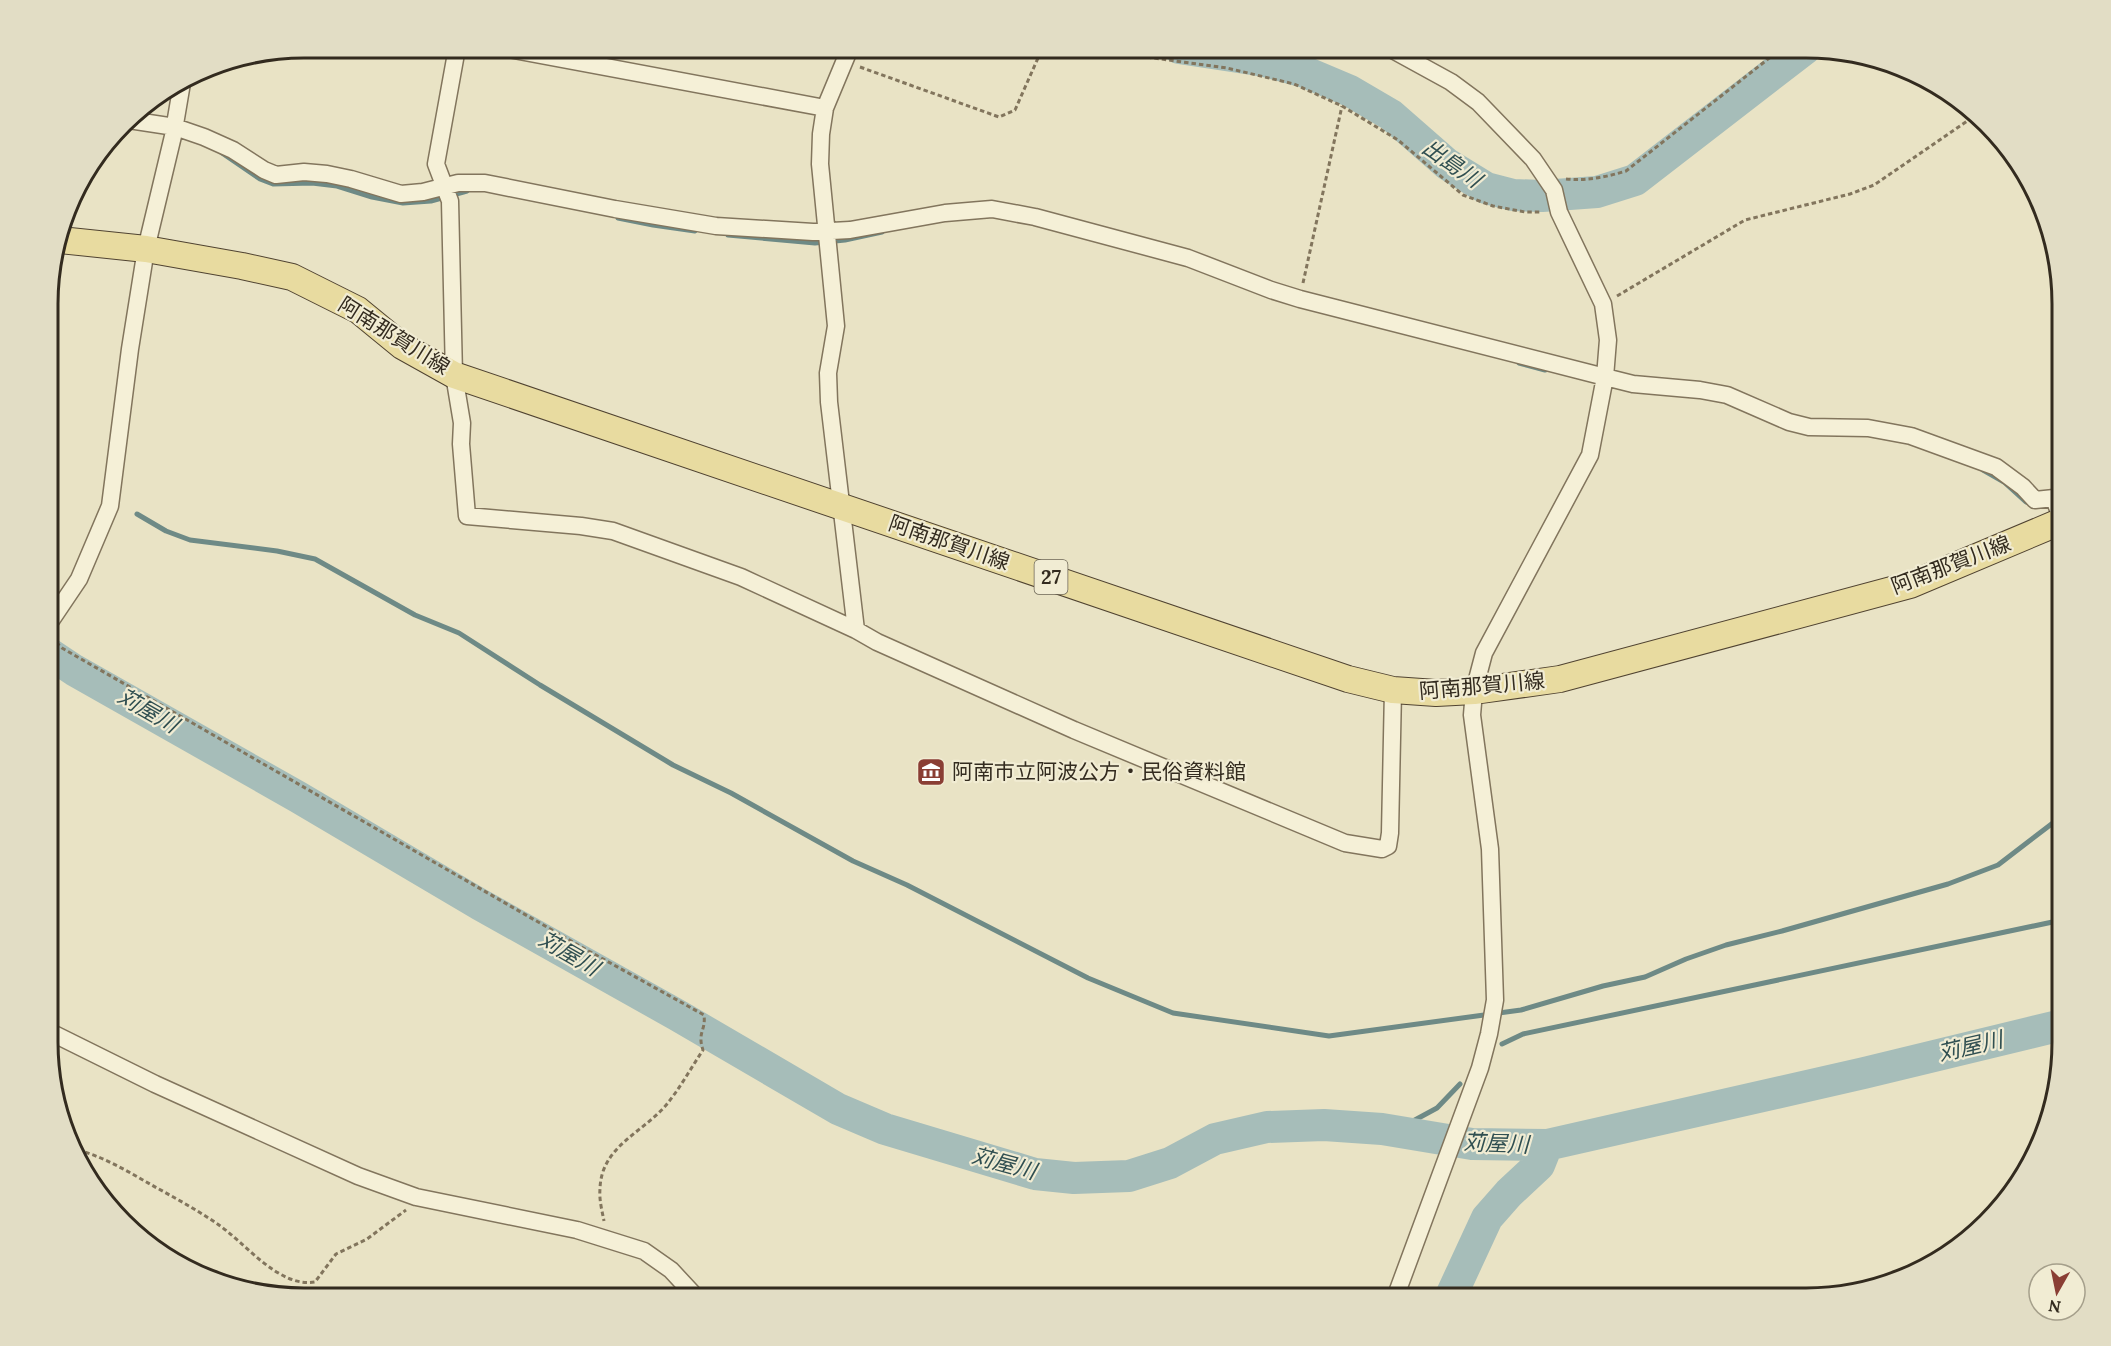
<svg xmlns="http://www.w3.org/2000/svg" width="2111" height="1346" font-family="Lora,'Noto Sans JP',serif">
  <rect width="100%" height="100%" fill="#e9e3c5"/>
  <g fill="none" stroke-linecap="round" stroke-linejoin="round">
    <!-- stream -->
    <path stroke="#6e8a86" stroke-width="5" d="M222,153L260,179L273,184L312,183L337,186L372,197L403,203L431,201L467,191
      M618,218L653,225L695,231
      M728,235L815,243L845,240L882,232
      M1519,363L1545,370
      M1983,470L2004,482L2026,502
      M137,514L166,531L190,540L277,551L315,559L415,615L459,633L540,685L673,765L731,793L853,861L907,885L1088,978L1173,1013L1329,1036L1521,1010L1603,986L1645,977L1686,959L1726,945L1782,931L1948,884L1998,865L2062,816
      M1502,1044L1523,1034L2062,920
      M1382,1129L1413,1121L1437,1108L1460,1084"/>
    <!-- river -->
    <path stroke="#a6bdb9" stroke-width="32" d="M1179,48L1265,61L1305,72L1350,91L1391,115L1447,164L1486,188L1513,195L1542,196L1597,192L1635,180L1806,48
      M50,654L74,670L298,797L479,904L677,1015L838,1109L885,1129L1035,1174L1074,1178L1129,1176L1170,1163L1215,1139L1267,1127L1324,1125L1382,1129L1472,1144L1547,1145L1864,1073L2062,1025
      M1450,1298L1487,1218L1509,1193L1539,1165L1547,1145"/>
    <!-- minor casing -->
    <g stroke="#82755d" stroke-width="19">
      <path id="minor" d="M457,48L436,164L450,201L454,375L462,423L461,444L467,516L581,526L613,531L741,577L856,630L877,642L1074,730L1345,843L1382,849L1388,846L1390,833L1393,690
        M504,48L825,108
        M850,48L825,108L821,134L820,164L836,326L828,373L829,402L856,630
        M1389,48L1451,82L1478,102L1533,159L1554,190L1559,212L1603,304L1608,340L1605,377L1590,455L1484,653L1474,691L1472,715L1490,849L1495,1000L1489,1034L1480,1068L1395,1298
        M129,120L175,127L204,137L233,150L264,170L276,175L304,172L327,174L351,179L401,194L423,192L458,183H485L615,209L716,226L813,232L850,230L945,213L992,209L1035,217L1188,258L1271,290L1300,299L1605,377L1633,384L1700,390L1727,395L1789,422L1809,427L1868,428L1911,436L1996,467L2023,487L2035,500L2054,498L2062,521
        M50,622L79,579L110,506L130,349L146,249L173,136L182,83
        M50,1032L155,1084L358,1176L416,1197L577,1230L644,1251L671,1270L697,1298"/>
    </g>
    <!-- primary casing -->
    <g stroke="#504331" stroke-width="28">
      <path id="primary" d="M60,240L146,249L242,266L292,277L358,310L402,346L454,375L1348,679L1393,690L1436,693L1474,691L1560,679L1910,585L2062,521"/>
    </g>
    <!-- path -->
    <path stroke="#82755d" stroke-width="3" stroke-dasharray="4.5 3" stroke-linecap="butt" d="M1080,48L1227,68L1294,84L1342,106L1398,140L1463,195L1493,206L1525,212H1542
      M860,67L999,117L1015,110L1042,49L1044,48
      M1566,179C1587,181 1606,177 1626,171L1782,48
      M1303,283L1342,106
      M1617,296L1745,220L1850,194L1874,185L1973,117
      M51,637L62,648L585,949L704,1015C706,1031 697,1032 703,1050C691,1068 680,1088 667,1104C643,1133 601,1146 600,1189C599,1199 602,1211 604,1221
      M78,1150C107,1158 132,1174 157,1188C177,1199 197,1210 216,1223C245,1242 278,1288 315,1282L336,1254L367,1239L406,1210"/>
    <!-- minor -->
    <use href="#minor" stroke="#f5f0d7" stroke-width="16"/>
    <!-- primary -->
    <use href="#primary" stroke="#e8dba0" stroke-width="26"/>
  </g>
  <!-- icons -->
  <defs>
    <g id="museum-square" transform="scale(1.5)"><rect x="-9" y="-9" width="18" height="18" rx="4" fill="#8a3e34" stroke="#f1ecd3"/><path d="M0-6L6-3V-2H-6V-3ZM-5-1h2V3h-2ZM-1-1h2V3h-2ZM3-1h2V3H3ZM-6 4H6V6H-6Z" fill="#fff"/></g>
  </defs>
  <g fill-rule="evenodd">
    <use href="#museum-square" x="931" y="772"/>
  </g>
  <g text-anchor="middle" stroke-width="4.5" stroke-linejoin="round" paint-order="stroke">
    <!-- shield labels -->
    <rect fill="#f1ecd3" stroke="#6c6555" stroke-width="1.5" x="1034.5" y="560" width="33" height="34" rx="4.5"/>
    <g font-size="20" font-weight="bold" fill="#332b1f">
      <text x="1051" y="584">27</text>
    </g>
    <!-- street labels -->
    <g font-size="21" fill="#332b1f" stroke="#f1ecd3">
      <text transform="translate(394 336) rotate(32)" y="7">阿南那賀川線</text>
      <text transform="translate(949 543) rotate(19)" y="7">阿南那賀川線</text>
      <text transform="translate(1951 565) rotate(-21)" y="7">阿南那賀川線</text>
      <text transform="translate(1482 686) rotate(-5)" y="7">阿南那賀川線</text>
    </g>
    <!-- poi labels -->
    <g font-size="21" fill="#332b1f" stroke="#f1ecd3" text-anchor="start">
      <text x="952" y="779">阿南市立阿波公方・民俗資料館</text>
    </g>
    <!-- water labels -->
    <g font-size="22" font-style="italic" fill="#304f51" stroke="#f1ecd3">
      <text transform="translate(1452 163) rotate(35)" y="8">出島川</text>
      <text transform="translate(148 710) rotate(30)" y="8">苅屋川</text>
      <text transform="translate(569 953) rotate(30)" y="8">苅屋川</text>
      <text transform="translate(1970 1046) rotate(-13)" y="8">苅屋川</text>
      <text transform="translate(1496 1143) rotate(2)" y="8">苅屋川</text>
      <text transform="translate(1004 1163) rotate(15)" y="8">苅屋川</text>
    </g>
  </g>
  <!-- crop -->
  <path d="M0 0H2111V1346H0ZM304 58H1806A246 246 0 0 1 2052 304V1042A246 246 0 0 1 1806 1288H304A246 246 0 0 1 58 1042V304A246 246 0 0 1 304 58Z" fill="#e2ddc5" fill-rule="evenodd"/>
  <path fill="none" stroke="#332b1f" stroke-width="3" d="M304 58H1806A246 246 0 0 1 2052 304V1042A246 246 0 0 1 1806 1288H304A246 246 0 0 1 58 1042V304A246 246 0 0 1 304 58Z"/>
  <!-- north arrow -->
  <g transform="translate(2057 1292) rotate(189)"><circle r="28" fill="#f1ecd3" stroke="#a59f8b" stroke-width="1.5"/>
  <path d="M0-4.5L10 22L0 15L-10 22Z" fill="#8a3e34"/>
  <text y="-9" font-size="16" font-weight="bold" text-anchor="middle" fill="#332b1f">N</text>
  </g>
</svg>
